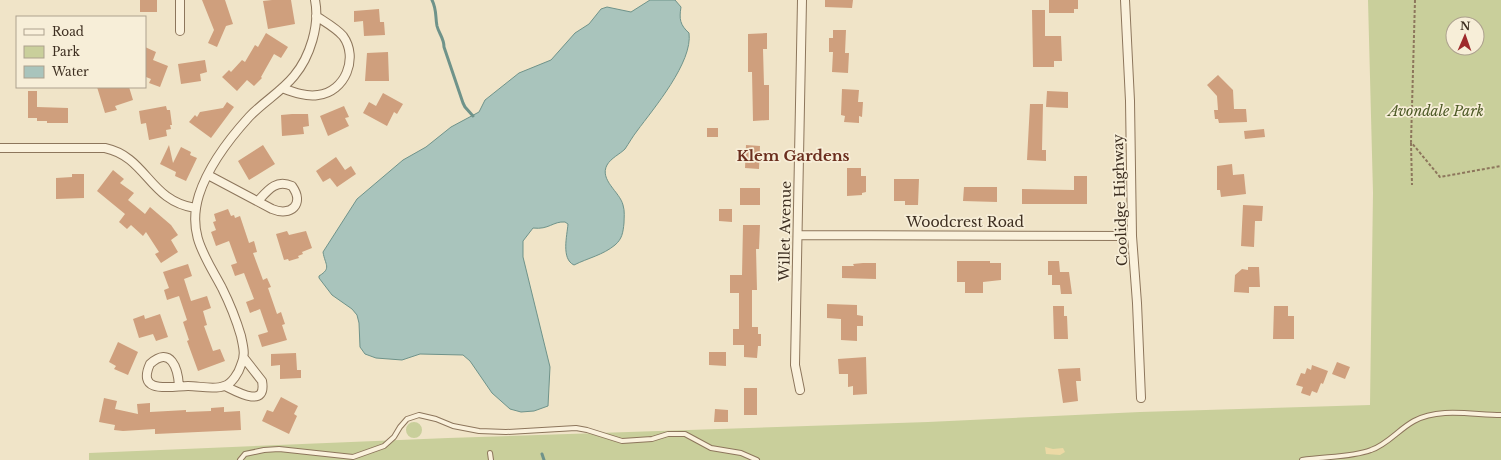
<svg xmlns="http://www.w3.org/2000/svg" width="1501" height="460" font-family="'Libre Baskerville',serif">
  <rect width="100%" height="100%" fill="#f0e4c8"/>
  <!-- green -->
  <path fill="#c9cf9b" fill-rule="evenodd" d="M1368,0H1501V460H89V453L448,438L928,422L1140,412L1370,405L1373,193ZM1453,24H1477V48H1453Z
    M406 430a8 8 0 1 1 16 0a8 8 0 1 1-16 0Z"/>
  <!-- sand -->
  <path fill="#ecd9a5" d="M1045,447L1053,449L1063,448L1065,452L1060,455L1046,454Z"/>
  <!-- water -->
  <path fill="#a9c4bc" stroke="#6f938a" d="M650,0H675L681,7C679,19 680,25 689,33C693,62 654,108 637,131C633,136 629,143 625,149C620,154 611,158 607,165C599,180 620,192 623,205C625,211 624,218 624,223C623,233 622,239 615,245C603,255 588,258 574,265C561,259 567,236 568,224L565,222C553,221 549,230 533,228L523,241V257L550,367L548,406L534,411L521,412L510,409L492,393L470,361L463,355L420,354L402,360L376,358L365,354L360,347L359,323L357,315L352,309L332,295L319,278V276C332,268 325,265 323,252L357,199L403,160L426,147L451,127L479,112L485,100L519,73L551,60L575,33L589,24L601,9L607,7L631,12Z"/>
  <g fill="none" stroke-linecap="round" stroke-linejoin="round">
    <!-- stream -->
    <path stroke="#6f938a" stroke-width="3" d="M432,0C437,10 435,16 437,26C439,34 444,38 444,47L463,103L465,107L473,116
      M542,454L544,460"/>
  </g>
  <!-- building -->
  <path fill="#cf9f7d" d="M140,0H157V12H140Z
    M202,0H225L233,24L226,26L217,47L208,43L214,30Z
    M272,0H291L295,24L268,29L263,1Z
    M825,0H853L852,8L825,7Z
    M1049,0H1078V9H1074V13H1049Z
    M379,9L380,22H384L385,35L364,36L363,21L354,22V11Z
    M1032,10H1045V36H1061L1062,61H1054V67H1033Z
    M833,30H846L845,53H849L848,73L832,72L833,52H829V38H833Z
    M266,33L288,47L281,58L274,54L261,77L262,78L254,86L247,80L237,91L222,77L229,70L231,72L242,60L245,62L255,45L258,47Z
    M767,33V49H763L764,85H769V120L753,121L752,72H748V34Z
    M145,47L156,52L153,60L168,66L160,87L149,83L151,79L146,77L145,79Z
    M388,52L389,81H365L367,53Z
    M205,60L207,72L200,74L201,81L181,84L178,64Z
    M1218,75L1233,90L1234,109H1246L1247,122L1219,123L1218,119H1215L1214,110H1218L1217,96L1207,85Z
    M97,87H129L133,100L115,106L117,110L105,113Z
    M842,89L859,90L858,102H863L862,117L859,116V123L844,122L845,116L841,115Z
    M28,91H37V107L68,108V123H47V121H37V118H28Z
    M1047,91L1068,92V108L1046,107Z
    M383,93L403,104L397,114L394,112L387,126L363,113L369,102L376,106Z
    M227,102L234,107L211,138L189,122L195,115L197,117L200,112L223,108Z
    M1030,104H1043L1042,150H1046V161L1027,160Z
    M166,106L167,110H170L172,125H170L171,129L166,130L167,136L149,140L146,123L141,124L139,111Z
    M344,106L349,117L345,118L349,126L328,136L320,116Z
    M292,114H308L309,126L303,127L304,134L282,136L281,115Z
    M707,128H718V137H707Z
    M1264,129L1265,137L1245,139L1244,131Z
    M169,145L173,163L181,147L191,152L190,155L197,158L186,181L175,176L176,172L160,164Z
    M263,145L275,164L249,180L238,161Z
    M746,145L760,146L759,169L745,168Z
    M336,157L345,170L351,166L356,174L337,187L330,178L323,182L316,171Z
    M1232,164L1233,175L1244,174L1246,194L1221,197L1220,190H1217V166Z
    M847,168H861V176H866V192L862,193V195L847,196Z
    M113,170L124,179L120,183L134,193L128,200L145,214L150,207L171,225L178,235L171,240L178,252L161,263L155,254L159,252L146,232L143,236L131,225L127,229L119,222L125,214L97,191Z
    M72,174H84V198L56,199V178L72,177Z
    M1074,176H1087V204H1022V189L1074,190Z
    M894,179H919L918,205H905V201H894Z
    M964,187H997V202L963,201Z
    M740,188H760V205H740Z
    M1243,205L1263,206L1262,221H1255L1254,247L1241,246Z
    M228,209L231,216L234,215L235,218L240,216L249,243L254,241L257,252L253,253L263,280L267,278L271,287L268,288L277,314L281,312L285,324L282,325L287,340L262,347L258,335L268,332L260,309L250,313L246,302L254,299L244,273L235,276L231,265L237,263L229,241L216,246L211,232L216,230L213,222L216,221L214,214Z
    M719,209H732V222L719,221Z
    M743,225H760L759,249H756L757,290H752V327H758V334H761V346H758L757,358L744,357V345H733V329H739V293H730V275H742Z
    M287,231L289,235L306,231L312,248L302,252L303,254L298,256L299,258L289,261L288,259L284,260L276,234Z
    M957,261H990V263H1001V280L983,282V293H965V282H957Z
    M1048,261H1059L1060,272H1069L1072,294H1061L1060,285H1052V275H1048Z
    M863,263H876V279L842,278V266H854L853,264Z
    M188,264L192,276L184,279L191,301L207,296L211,308L203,311L207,325L204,326L213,351L220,349L225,361L198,371L187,341L189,340L183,322L187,320L179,296L167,300L164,290L169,288L163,272Z
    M1248,267H1259L1260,287H1249V293L1234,292L1235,275L1242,269L1248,270Z
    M827,304L857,305V315L863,316V326H857V341L841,340V319L827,318Z
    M1053,306H1064V316H1067L1068,339H1054Z
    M1274,306H1288V316H1294V339H1273Z
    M160,314L168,337L156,341L153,334L139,338L133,319L144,315L145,319Z
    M118,342L138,352L128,375L114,369L116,366L109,362Z
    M709,352H726V366L709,365Z
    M296,353L297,370H301V378L280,379V365L271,366V354Z
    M866,357L867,394L853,395V386L848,387V374H839L838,359Z
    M1337,362L1350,367L1345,379L1332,374Z
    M1312,365L1328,371L1323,384L1321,383L1317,393L1312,391L1310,396L1301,393L1303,387L1296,385L1301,373L1305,374L1307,368L1311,370Z
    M1080,368L1081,381H1076L1078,401L1063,403L1058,369Z
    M744,388H757V415H744Z
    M281,397L298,406L294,414L297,416L289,434L262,421L267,410L273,412Z
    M104,398L117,401L115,409L138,414L137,404L150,403V412L186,410V412L211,411V408L224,407V412L240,411L241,430L155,434V429L123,431L114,430L115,425L99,422Z
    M715,409L728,410V422H714Z"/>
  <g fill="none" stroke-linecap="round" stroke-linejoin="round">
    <!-- lane casing -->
    <g stroke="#8d765c" stroke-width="6">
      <path id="lane" d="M490,453L491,460
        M240,460L245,454L264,450L279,449L353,457L384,446L394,437L400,427L407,419L419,415L436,419L453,426L479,431L506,432L576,428L587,430L622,441L652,439L668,434H685L711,448L741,453L757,460
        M1302,460C1324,456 1350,458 1371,450C1387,445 1399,429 1414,421C1439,407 1474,415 1501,415"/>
    </g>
    <!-- street casing -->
    <g stroke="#8d765c" stroke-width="10">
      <path id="street" d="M180,0V31
        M1125,0L1130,101L1132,236L1137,303L1141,398
        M282,88C293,92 306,97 318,95C345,92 359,58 343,36C336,28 325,22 316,16
        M0,148H105C147,157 149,201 195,208
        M208,175L272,209C291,217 305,204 292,186C276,179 268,190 258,201
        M798,235L1132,236
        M179,386C178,369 171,345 150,364C136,395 172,386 188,386C199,386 215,390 224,386C232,384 239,372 241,365C246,355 243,346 241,336C236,319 230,304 222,288C205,256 187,234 199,195C208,167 229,139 249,117C263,102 281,92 294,76C310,57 320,25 315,0
        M225,386C237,392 267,409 262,381L244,358
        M800,390L795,365L802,0"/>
    </g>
    <!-- path -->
    <path stroke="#8d765c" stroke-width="2" stroke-dasharray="3 2" stroke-linecap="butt" d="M1415,0L1411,142L1440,177L1501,166
      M1411,143L1412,185"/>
    <!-- lane -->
    <use href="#lane" stroke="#faf1dc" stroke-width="4"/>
    <!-- street -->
    <use href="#street" stroke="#faf1dc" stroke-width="8"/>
  </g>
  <g text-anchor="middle" stroke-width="3.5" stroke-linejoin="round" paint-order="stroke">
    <!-- park labels -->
    <g font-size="14" font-style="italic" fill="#4d5a26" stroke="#f7eed8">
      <text x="1436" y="116">Avondale Park</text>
    </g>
    <!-- street labels -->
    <g font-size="14" fill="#3d2e20" stroke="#f7eed8">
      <text transform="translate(1120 200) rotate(-92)" y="5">Coolidge Highway</text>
      <text x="965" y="227">Woodcrest Road</text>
      <text transform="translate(785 231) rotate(-89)" y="5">Willet Avenue</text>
    </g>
    <!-- neighbourhood labels -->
    <g font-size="15" font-weight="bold" fill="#6b2e1e" stroke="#f7eed8">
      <text x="793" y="161">Klem Gardens</text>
    </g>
  </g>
  <!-- legend -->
  <rect x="16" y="16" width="130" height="72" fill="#f7eed8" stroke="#ada18e"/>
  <rect x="24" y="29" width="20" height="6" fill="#faf1dc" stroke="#ada18e"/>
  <text x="52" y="36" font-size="12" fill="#3d2e20">Road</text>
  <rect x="24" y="46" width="20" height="12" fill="#c9cf9b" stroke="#ada18e"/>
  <text x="52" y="56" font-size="12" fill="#3d2e20">Park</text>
  <rect x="24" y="66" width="20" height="12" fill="#a9c4bc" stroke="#ada18e"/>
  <text x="52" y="76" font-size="12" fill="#3d2e20">Water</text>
  <!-- north arrow -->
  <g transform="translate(1465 36) rotate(2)"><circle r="19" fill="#f7eed8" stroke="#ada18e"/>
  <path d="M0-3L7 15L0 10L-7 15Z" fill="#9e2a2b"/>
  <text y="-6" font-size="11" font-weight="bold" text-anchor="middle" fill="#3d2e20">N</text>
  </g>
</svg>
